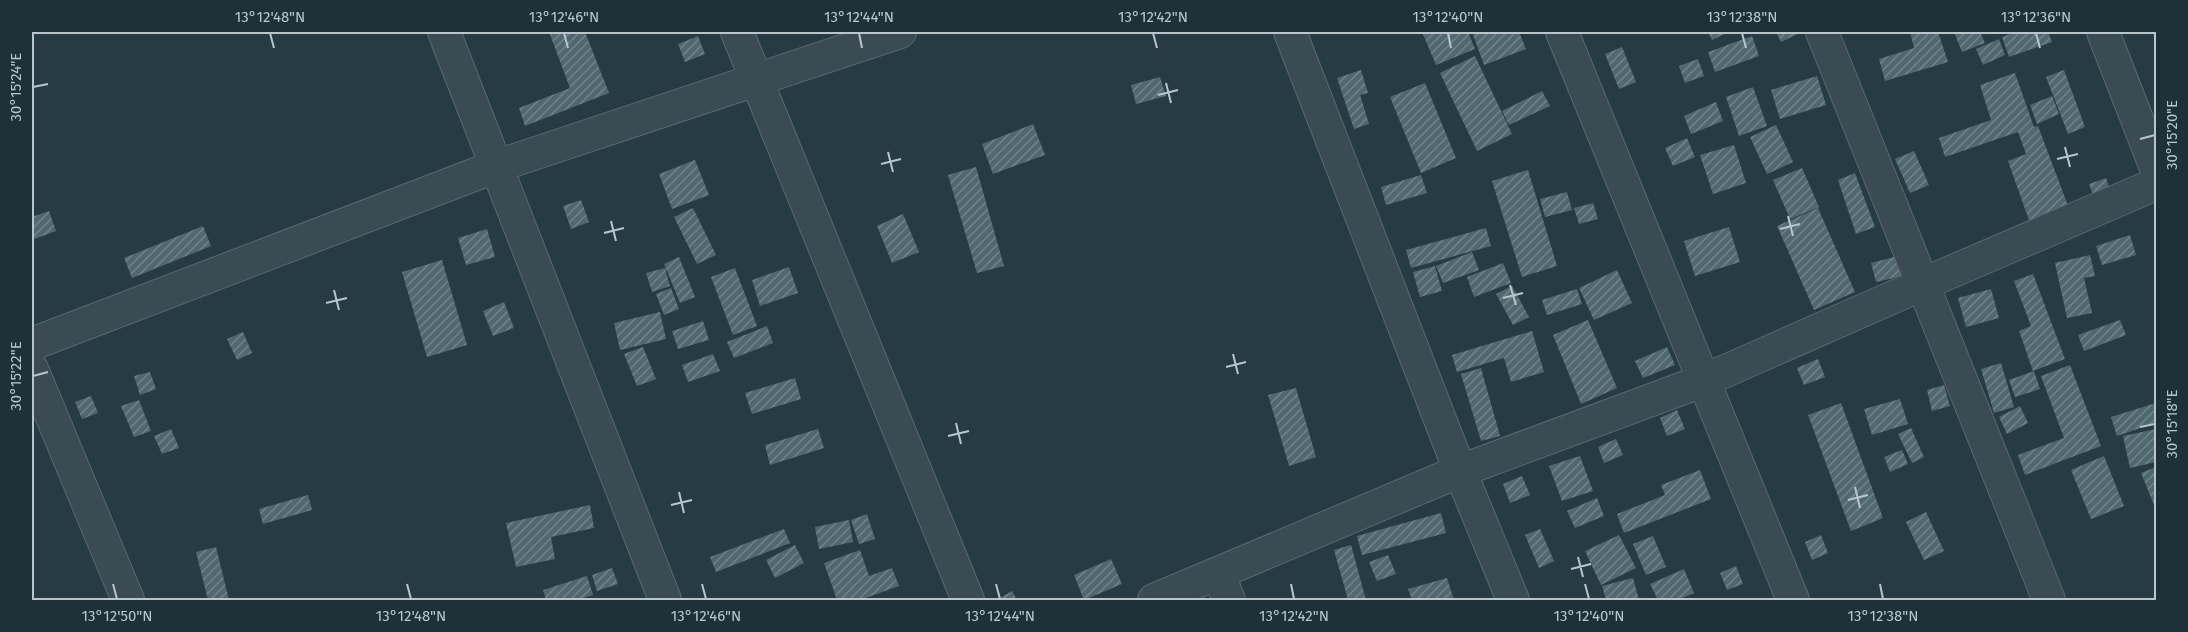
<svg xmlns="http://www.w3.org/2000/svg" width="2188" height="632" font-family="'Fira Sans',sans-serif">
  <defs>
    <pattern id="building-hatch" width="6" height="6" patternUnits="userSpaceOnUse" patternTransform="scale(1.5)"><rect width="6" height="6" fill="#526870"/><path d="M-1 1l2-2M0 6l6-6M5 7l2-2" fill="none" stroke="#70838a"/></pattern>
  </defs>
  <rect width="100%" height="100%" fill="#263b43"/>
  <!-- building -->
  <path fill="url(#building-hatch)" d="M549,32H585L609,93L525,126L519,108L570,88Z
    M1422,32H1468L1475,49L1436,65Z
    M1472,32H1519L1526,49L1484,65Z
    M1708,32H1729L1712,40Z
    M1776,32H1802L1781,42Z
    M1910,32H1938L1948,62L1885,81L1879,59L1914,48Z
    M1954,32H1980L1985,43L1962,52Z
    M2016,32H2048L2052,42L2009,57L2002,37Z
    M698,36L705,54L685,62L678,44Z
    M1752,36L1759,56L1715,72L1708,52Z
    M1999,39L2005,55L1983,65L1976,49Z
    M1622,47L1636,82L1619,89L1605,54Z
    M1475,56L1512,134L1477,151L1440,73Z
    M1698,59L1704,76L1685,83L1679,66Z
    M1361,70L1368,93L1360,95L1369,124L1354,129L1337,78Z
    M2064,70L2085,127L2068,134L2046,77Z
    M2015,73L2034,127L2038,126L2070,211L2031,226L2008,161L2026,154L2018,132L1945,157L1939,138L1991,120L1980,85Z
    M1817,76L1826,105L1780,119L1771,90Z
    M1160,77L1166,96L1136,104L1131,85Z
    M1425,83L1456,158L1421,173L1390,97Z
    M1753,87L1767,126L1739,136L1726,97Z
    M1542,91L1550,106L1509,125L1502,111Z
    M2052,96L2059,114L2037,124L2030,105Z
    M1716,102L1723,121L1691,134L1684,116Z
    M1033,124L1045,155L993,174L982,144Z
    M1776,125L1793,162L1767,174L1750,137Z
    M1687,138L1695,157L1673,166L1665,148Z
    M1734,145L1746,183L1713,194L1700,155Z
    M1914,151L1929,185L1910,193L1895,159Z
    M695,160L709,195L672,209L659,174Z
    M976,167L1004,266L977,273L948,175Z
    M1802,168L1819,207L1790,219L1773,180Z
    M1528,170L1557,266L1522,277L1492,181Z
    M1855,173L1875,227L1856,234L1838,180Z
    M1421,175L1427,193L1386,205L1381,187Z
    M2106,178L2112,195L2095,201L2089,184Z
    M1567,192L1572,210L1545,217L1540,199Z
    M581,200L589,222L571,229L563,206Z
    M1593,203L1598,219L1579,224L1574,208Z
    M693,208L716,255L697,264L674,217Z
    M1818,208L1855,292L1814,310L1777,226Z
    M49,211L56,231L32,240V217Z
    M903,214L919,252L892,263L877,226Z
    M203,226L211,246L132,278L124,258Z
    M1729,227L1740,262L1695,276L1684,241Z
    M1486,228L1491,246L1411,268L1406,250Z
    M487,229L495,257L466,265L458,238Z
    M2130,235L2136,255L2102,265L2096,246Z
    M1472,252L1479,270L1443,283L1436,266Z
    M1902,255L1907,275L1876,282L1871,263Z
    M2090,255L2095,276L2084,278L2092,313L2067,318L2055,263Z
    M679,257L695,297L680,303L664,264Z
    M442,260L467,345L427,357L402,272Z
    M1503,263L1511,283L1474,297L1467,277Z
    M1435,266L1442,291L1420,297L1413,272Z
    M789,267L798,293L760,306L752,280Z
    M665,268L670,286L652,292L646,273Z
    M735,268L757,326L733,335L711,277Z
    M1617,270L1632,303L1594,320L1579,288Z
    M2033,274L2065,359L2033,371L2019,331L2031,326L2014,281Z
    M1512,286L1529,317L1513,325L1496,294Z
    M671,288L679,309L664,315L656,294Z
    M1577,289L1582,304L1547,315L1542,300Z
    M1991,289L1999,318L1966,327L1958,298Z
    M504,302L514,328L493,336L483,311Z
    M660,312L666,339L620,350L614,323Z
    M1588,320L1617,388L1581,404L1553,335Z
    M2120,320L2126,335L2084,351L2078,335Z
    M703,321L709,340L678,349L672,331Z
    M767,326L773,343L734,358L727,342Z
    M1532,331L1544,372L1511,382L1504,358L1457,372L1452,355Z
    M243,332L252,353L237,360L227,339Z
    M643,347L656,379L637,386L624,354Z
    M1667,347L1675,365L1643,378L1635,361Z
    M713,354L720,371L688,382L682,365Z
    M1818,359L1825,377L1804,385L1797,368Z
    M2001,363L2014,407L1994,413L1981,369Z
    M2070,365L2101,446L2025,475L2018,455L2064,438L2041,376Z
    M1481,368L1500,436L1481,441L1461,374Z
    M2034,371L2040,389L2015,397L2009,380Z
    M150,372L156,389L140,395L134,376Z
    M795,378L801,399L752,414L745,393Z
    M1944,385L1950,406L1932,411L1927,390Z
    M1296,388L1316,457L1289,466L1268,395Z
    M91,396L98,413L82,419L75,402Z
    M1900,399L1908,424L1872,435L1864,409Z
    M139,400L151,431L134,437L121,406Z
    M1841,403L1883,518L1851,531L1808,415Z
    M2156,403V423L2117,436L2111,417Z
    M2020,406L2028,423L2007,434L1999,417Z
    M1677,410L1685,429L1667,436L1660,418Z
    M1911,428L1924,457L1912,463L1898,434Z
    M171,429L179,448L162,454L154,436Z
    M818,429L824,448L770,465L765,445Z
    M2156,429V462L2130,468L2123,436Z
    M1616,439L1623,455L1604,463L1598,447Z
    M1902,450L1908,464L1890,472L1884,457Z
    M1580,456L1593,491L1562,501L1549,466Z
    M2104,456L2124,506L2091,519L2071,470Z
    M2156,467V510L2141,473Z
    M1700,470L1711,499L1624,533L1617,514L1665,495L1661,485Z
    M1522,476L1530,495L1510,503L1503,484Z
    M308,495L312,510L263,524L259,509Z
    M1597,498L1604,516L1575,528L1567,511Z
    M590,505L594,528L551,537L555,559L516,567L506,523Z
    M1926,512L1944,551L1924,560L1906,522Z
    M1441,513L1446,533L1362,555L1357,536Z
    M867,514L875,539L859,544L851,520Z
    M849,520L853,542L819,549L815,527Z
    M784,529L790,543L716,572L710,557Z
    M1540,529L1554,561L1539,568L1525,535Z
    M1619,535L1636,568L1601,585L1585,551Z
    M1821,535L1828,553L1812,560L1805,542Z
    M1653,536L1666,567L1646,575L1633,544Z
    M795,545L804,563L775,578L766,560Z
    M1351,545L1366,600H1348L1334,550Z
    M216,547L229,600H208L196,552Z
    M860,550L869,576L892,568L899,586L860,600H837L824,563Z
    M1388,555L1396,574L1377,581L1369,562Z
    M1111,559L1122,584L1084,600L1074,575Z
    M1736,566L1743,584L1727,590L1720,573Z
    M612,568L618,584L597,591L592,575Z
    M1684,569L1694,593L1678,600H1658L1650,584Z
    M587,576L593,595L577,600H546L543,590Z
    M1447,578L1454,600H1412L1408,589Z
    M1633,578L1639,600H1606L1602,586Z
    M1012,591L1017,600H1001L1000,598Z"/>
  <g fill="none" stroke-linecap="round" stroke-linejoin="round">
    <!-- street casing -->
    <g stroke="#596970" stroke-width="34">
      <path id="street" d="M444,32L665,600
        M737,32L968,600
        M1290,32L1460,471L1513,600
        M1562,32L1793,600
        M1822,32L2049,600
        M2103,32L2156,168
        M32,344L497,166L900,32
        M32,369L128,600
        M1218,573L1229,600
        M1154,600L1460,471L1705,380L1923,284L2156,184"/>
    </g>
    <!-- street -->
    <use href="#street" stroke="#3a4b53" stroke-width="32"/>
  </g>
  <!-- ticks -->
  <path fill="none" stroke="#b8c6cc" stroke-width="2" d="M270,33L274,48M564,33L568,48M859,33L862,48M1153,33L1157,48M1448,33L1451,48M1742,33L1746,48M2036,33L2040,48M1166,83L1171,103M33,87L48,84M1158,95L1178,90M2140,139L2155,135M2065,147L2070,167M888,152L893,172M2057,159L2078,154M881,164L901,159M1788,216L1793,236M611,221L616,241M1780,229L1800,224M604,233L624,228M1510,285L1516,305M334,290L339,310M1503,298L1523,293M326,303L347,298M1233,354L1238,374M1226,367L1246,362M33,376L48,372M956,423L961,444M2140,427L2155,424M948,436L969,431M1855,487L1860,508M679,492L684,513M1848,500L1868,495M671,505L692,500M1578,557L1583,577M1571,569L1591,564M113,584L117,599M407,584L411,599M702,584L706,599M996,584L1000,599M1291,584L1294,599M1585,584L1589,599M1880,584L1883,599"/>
  <!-- border -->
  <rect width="2188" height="632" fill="none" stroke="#1f3138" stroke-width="66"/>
  <rect x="33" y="33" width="2122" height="566" fill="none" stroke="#b8c6cc" stroke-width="2"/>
  <g font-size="15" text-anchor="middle" fill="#b8c6cc">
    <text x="270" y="22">13°12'48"N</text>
    <text x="564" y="22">13°12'46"N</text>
    <text x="859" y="22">13°12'44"N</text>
    <text x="1153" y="22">13°12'42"N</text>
    <text x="1448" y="22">13°12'40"N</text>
    <text x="1742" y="22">13°12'38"N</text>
    <text x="2036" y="22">13°12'36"N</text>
    <text transform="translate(16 87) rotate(-90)" y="5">30°15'24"E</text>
    <text transform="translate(2172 135) rotate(-90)" y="5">30°15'20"E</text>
    <text transform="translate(16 376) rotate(-90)" y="5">30°15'22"E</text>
    <text transform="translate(2172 424) rotate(-90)" y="5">30°15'18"E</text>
    <text x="117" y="621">13°12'50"N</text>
    <text x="411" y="621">13°12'48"N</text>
    <text x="706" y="621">13°12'46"N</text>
    <text x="1000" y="621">13°12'44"N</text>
    <text x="1294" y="621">13°12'42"N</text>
    <text x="1589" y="621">13°12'40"N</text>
    <text x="1883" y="621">13°12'38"N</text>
  </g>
</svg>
